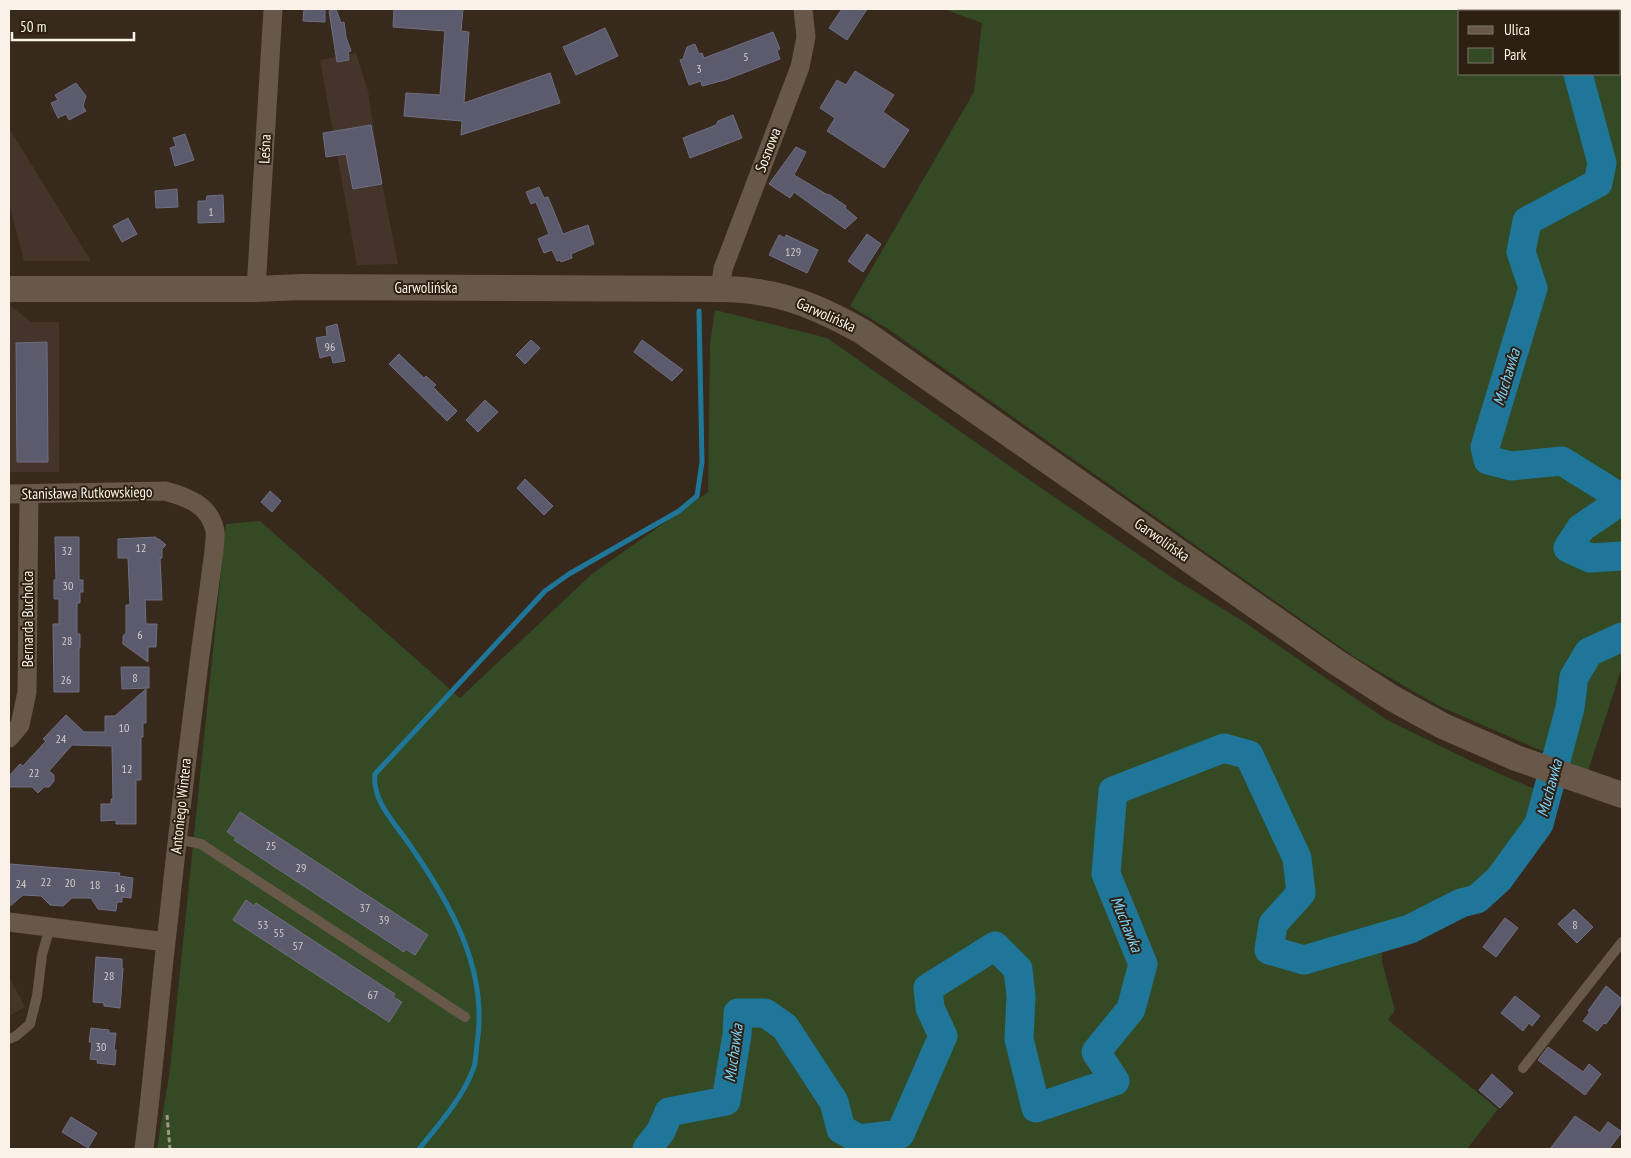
<svg xmlns="http://www.w3.org/2000/svg" width="1631" height="1158" font-family="'PT Sans Narrow',sans-serif">
  <rect width="100%" height="100%" fill="#372a1c"/>
  <!-- commercial -->
  <path fill="#443429" d="M356,53L368,91L382,184L398,264L357,265L320,60Z
    M9,128L91,261H24L9,203Z
    M9,307H12L31,322H59V472H9Z"/>
  <!-- education -->
  <path fill="#433528" d="M9,976L25,1007L9,1016Z"/>
  <!-- green -->
  <path fill="#334a24" fill-rule="evenodd" d="M944,9H1622V667L1588,771L1437,705L1356,658L888,329L850,306L974,92L982,23ZM1460,11H1620V74H1460Z
    M715,310L827,338L1018,472L1174,579L1241,620L1387,720L1471,761L1532,788L1542,787L1519,841L1485,880L1416,919L1381,930L1382,962L1395,1010L1388,1020L1498,1109L1467,1149H157L170,1069L226,524L260,521L460,698L592,574L708,492L710,344Z"/>
  <g fill="none" stroke-linecap="round" stroke-linejoin="round">
    <!-- stream -->
    <path stroke="#1f7699" stroke-width="5" d="M419,1149C439,1124 463,1098 474,1067C476,1060 476,1051 477,1044C489,968 449,901 407,841C393,821 372,800 375,774L545,591L569,574L679,511L697,496L702,462L699,311"/>
    <!-- river -->
    <path stroke="#1f7699" stroke-width="29" d="M1561,9L1562,11
      M1578,74L1602,163L1598,183L1527,221L1521,252L1533,288L1485,447L1488,460L1511,466L1562,461L1615,494L1612,507L1581,528L1568,548L1590,558L1622,556
      M647,1149L661,1131L669,1112L726,1101L737,1035L738,1013H765L785,1027L834,1102L841,1129L859,1139L900,1134L943,1036L930,1008L928,988L995,946L1018,969L1021,997L1019,1039L1036,1108L1115,1081L1096,1052L1131,1009L1143,964L1106,874L1113,791L1224,748L1249,755L1297,858L1301,893L1273,924L1269,950L1304,960L1410,929L1461,903L1477,899L1499,879L1539,824L1570,708L1574,677L1589,652L1622,637"/>
  </g>
  <!-- building -->
  <path fill="#5c5a6d" stroke="#706e82" d="M304,9H325V22L303,21Z
    M336,9L341,23L344,22L346,37L351,51L348,52L349,60L337,62L329,11Z
    M394,9H463L461,31L469,32L464,103L550,73L560,103L461,135L462,121L404,116L406,93L440,95L445,31L393,27Z
    M842,9H867L847,40L829,28Z
    M605,28L618,56L576,75L563,47Z
    M773,32L780,49L777,51L780,59L725,80L702,86L701,81L689,85L680,60L683,59L687,47L695,44L699,54L702,53L704,58Z
    M855,71L894,95L883,112L909,130L884,168L827,131L835,118L820,108L837,80L846,85Z
    M76,83L86,96L83,106L86,111L69,120L66,114L58,118L51,103L58,100L55,95Z
    M733,115L742,138L690,158L683,138L716,125L718,121Z
    M371,125L382,184L353,189L346,154L326,157L323,133Z
    M185,134L194,160L175,166L170,148L176,146L173,138Z
    M796,147L806,152L794,175L826,194L830,195L846,206L845,208L857,218L845,229L794,192L790,198L769,184Z
    M539,187L544,198L548,197L563,234L588,225L594,244L571,254L572,258L561,262L560,260L557,261L552,250L544,253L538,239L549,234L536,202L531,204L526,192Z
    M177,189L178,207L156,208L155,191Z
    M223,195L224,222L198,223V201H206L207,196Z
    M128,218L137,234L122,242L113,226Z
    M867,234L881,244L863,272L848,261Z
    M779,235L785,238L786,235L818,250L807,273L769,255Z
    M337,324L345,361L333,363L331,355L320,358L316,338L327,336L326,327Z
    M531,340L540,348L525,364L516,355Z
    M642,340L683,370L672,381L634,352Z
    M47,342L48,462H17L16,343Z
    M399,354L424,378L426,376L436,385L433,387L457,411L447,421L389,364Z
    M485,400L498,412L478,432L466,420Z
    M525,479L553,506L544,515L517,488Z
    M270,491L281,501L272,512L261,502Z
    M55,537H79V580H83V592H80V603H77V634H80V648H79V692H54L53,624H59V599H54V580H56Z
    M156,537V539H159L166,545L162,549V558H160L162,600H145L146,624H157L156,647H148V662L123,644V636L126,633V605H130L128,558H118V539Z
    M121,667H149V688L122,689Z
    M146,689V723H143V737H141V780H136V824H116V820L101,821V804H111V799H113L112,746L72,745L49,771L54,775V781L49,787H44L38,793L32,787H9V776L20,764L23,766L46,741L43,739L66,715L84,732H105V716H115Z
    M240,812L428,935L415,955L406,949L404,952L234,840L236,838L227,832Z
    M10,864L120,873L119,876L133,878L131,898L122,897V902H117L116,911L98,909L91,898H72L63,906L50,905L41,896L23,895L9,907Z
    M246,900L254,906L256,903L395,994L393,997L402,1002L389,1022L233,920Z
    M1574,909L1593,927L1577,943L1558,924Z
    M1505,918L1518,928L1496,957L1483,947Z
    M96,957L122,959V968H123L120,1008L104,1006V1003L93,1002Z
    M1606,986L1622,999V1002L1606,1024L1604,1023L1597,1031L1583,1021L1590,1012L1588,1011Z
    M1515,996L1540,1016L1532,1026L1529,1023L1523,1031L1501,1013Z
    M91,1028L109,1030V1033H116L114,1050H116L115,1065L97,1063L98,1060L90,1059L92,1042H89Z
    M1548,1047L1583,1072L1589,1064L1601,1074L1585,1095L1538,1060Z
    M1492,1074L1513,1093L1500,1108L1479,1090Z
    M1575,1116L1600,1133L1608,1122L1622,1132L1609,1149H1550Z
    M71,1117L97,1133L88,1148L62,1132Z"/>
  <g fill="none" stroke-linecap="round" stroke-linejoin="round">
    <!-- path -->
    <path stroke="#a2988c" stroke-width="3" stroke-dasharray="5 2.5" stroke-linecap="butt" d="M167,1115L170,1149"/>
    <!-- service -->
    <path stroke="#675849" stroke-width="10" d="M177,839L201,844L465,1017
      M9,1039L16,1036L30,1024L37,996L42,955L50,927
      M1523,1068L1622,942"/>
    <!-- minor -->
    <path stroke="#675849" stroke-width="19" d="M256,289L273,9
      M720,289L723,269L800,67L806,37L803,9
      M9,494L165,491C187,497 210,505 215,531C216,537 214,545 214,551C196,681 180,811 166,942C158,1011 153,1080 144,1149
      M9,738L20,725L27,692L29,494
      M9,922L166,942"/>
    <!-- secondary -->
    <path stroke="#675849" stroke-width="26" d="M9,289H256L302,287L720,289C733,289 746,290 758,292C796,297 831,314 863,332L1336,662L1392,698L1443,726L1516,758L1622,795"/>
  </g>
  <g text-anchor="middle" stroke-width="4" stroke-linejoin="round" paint-order="stroke">
    <!-- number labels -->
    <g font-size="12" fill="#d2ccc9">
      <text x="746" y="61">5</text>
      <text x="699" y="73">3</text>
      <text x="211" y="216">1</text>
      <text x="793" y="256">129</text>
      <text x="330" y="351">96</text>
      <text x="141" y="552">12</text>
      <text x="67" y="555">32</text>
      <text x="68" y="590">30</text>
      <text x="140" y="639">6</text>
      <text x="67" y="645">28</text>
      <text x="135" y="682">8</text>
      <text x="66" y="684">26</text>
      <text x="124" y="732">10</text>
      <text x="61" y="743">24</text>
      <text x="127" y="773">12</text>
      <text x="34" y="777">22</text>
      <text x="271" y="850">25</text>
      <text x="301" y="872">29</text>
      <text x="46" y="886">22</text>
      <text x="70" y="887">20</text>
      <text x="21" y="888">24</text>
      <text x="95" y="889">18</text>
      <text x="120" y="892">16</text>
      <text x="365" y="912">37</text>
      <text x="384" y="924">39</text>
      <text x="263" y="929">53</text>
      <text x="1575" y="929">8</text>
      <text x="279" y="937">55</text>
      <text x="298" y="950">57</text>
      <text x="109" y="980">28</text>
      <text x="373" y="999">67</text>
      <text x="101" y="1051">30</text>
    </g>
    <!-- street labels -->
    <g font-size="15" fill="#faf2e8" stroke="#2d2012">
      <text transform="translate(265 149) rotate(-87)" y="5">Leśna</text>
      <text transform="translate(768 150) rotate(-69)" y="5">Sosnowa</text>
      <text x="426" y="293">Garwolińska</text>
      <text transform="translate(826 315) rotate(24)" y="5">Garwolińska</text>
      <text transform="translate(87 493) rotate(-1)" y="5">Stanisława Rutkowskiego</text>
      <text transform="translate(1162 540) rotate(35)" y="5">Garwolińska</text>
      <text transform="translate(28 619) rotate(-90)" y="5">Bernarda Bucholca</text>
      <text transform="translate(181 806) rotate(-84)" y="5">Antoniego Wintera</text>
    </g>
    <!-- water labels -->
    <g font-size="16" font-style="italic" fill="#7bd0f9" stroke="#2d2012">
      <text transform="translate(1506 377) rotate(-73)" y="6">Muchawka</text>
      <text transform="translate(1549 788) rotate(-75)" y="6">Muchawka</text>
      <text transform="translate(1127 924) rotate(68)" y="6">Muchawka</text>
      <text transform="translate(733 1053) rotate(-82)" y="6">Muchawka</text>
    </g>
  </g>
  <!-- border -->
  <rect width="1631" height="1158" fill="none" stroke="#faf2e8" stroke-width="20"/>
  <!-- legend -->
  <rect x="1458" y="10" width="162" height="65" fill="#2d2012" stroke="#7f7468"/>
  <rect x="1468" y="26" width="25" height="8" fill="#675849" stroke="#7f7468"/>
  <text x="1504" y="35" font-size="15" fill="#faf2e8">Ulica</text>
  <rect x="1468" y="48" width="25" height="15" fill="#334a24" stroke="#7f7468"/>
  <text x="1504" y="60" font-size="15" fill="#faf2e8">Park</text>
  <!-- scale -->
  <path d="M12 32v8h122v-8" fill="none" stroke="#faf2e8" stroke-width="2.5"/>
  <text x="20" y="32" font-size="15" fill="#faf2e8" stroke="#2d2012" stroke-width="4" paint-order="stroke">50 m</text>
</svg>
